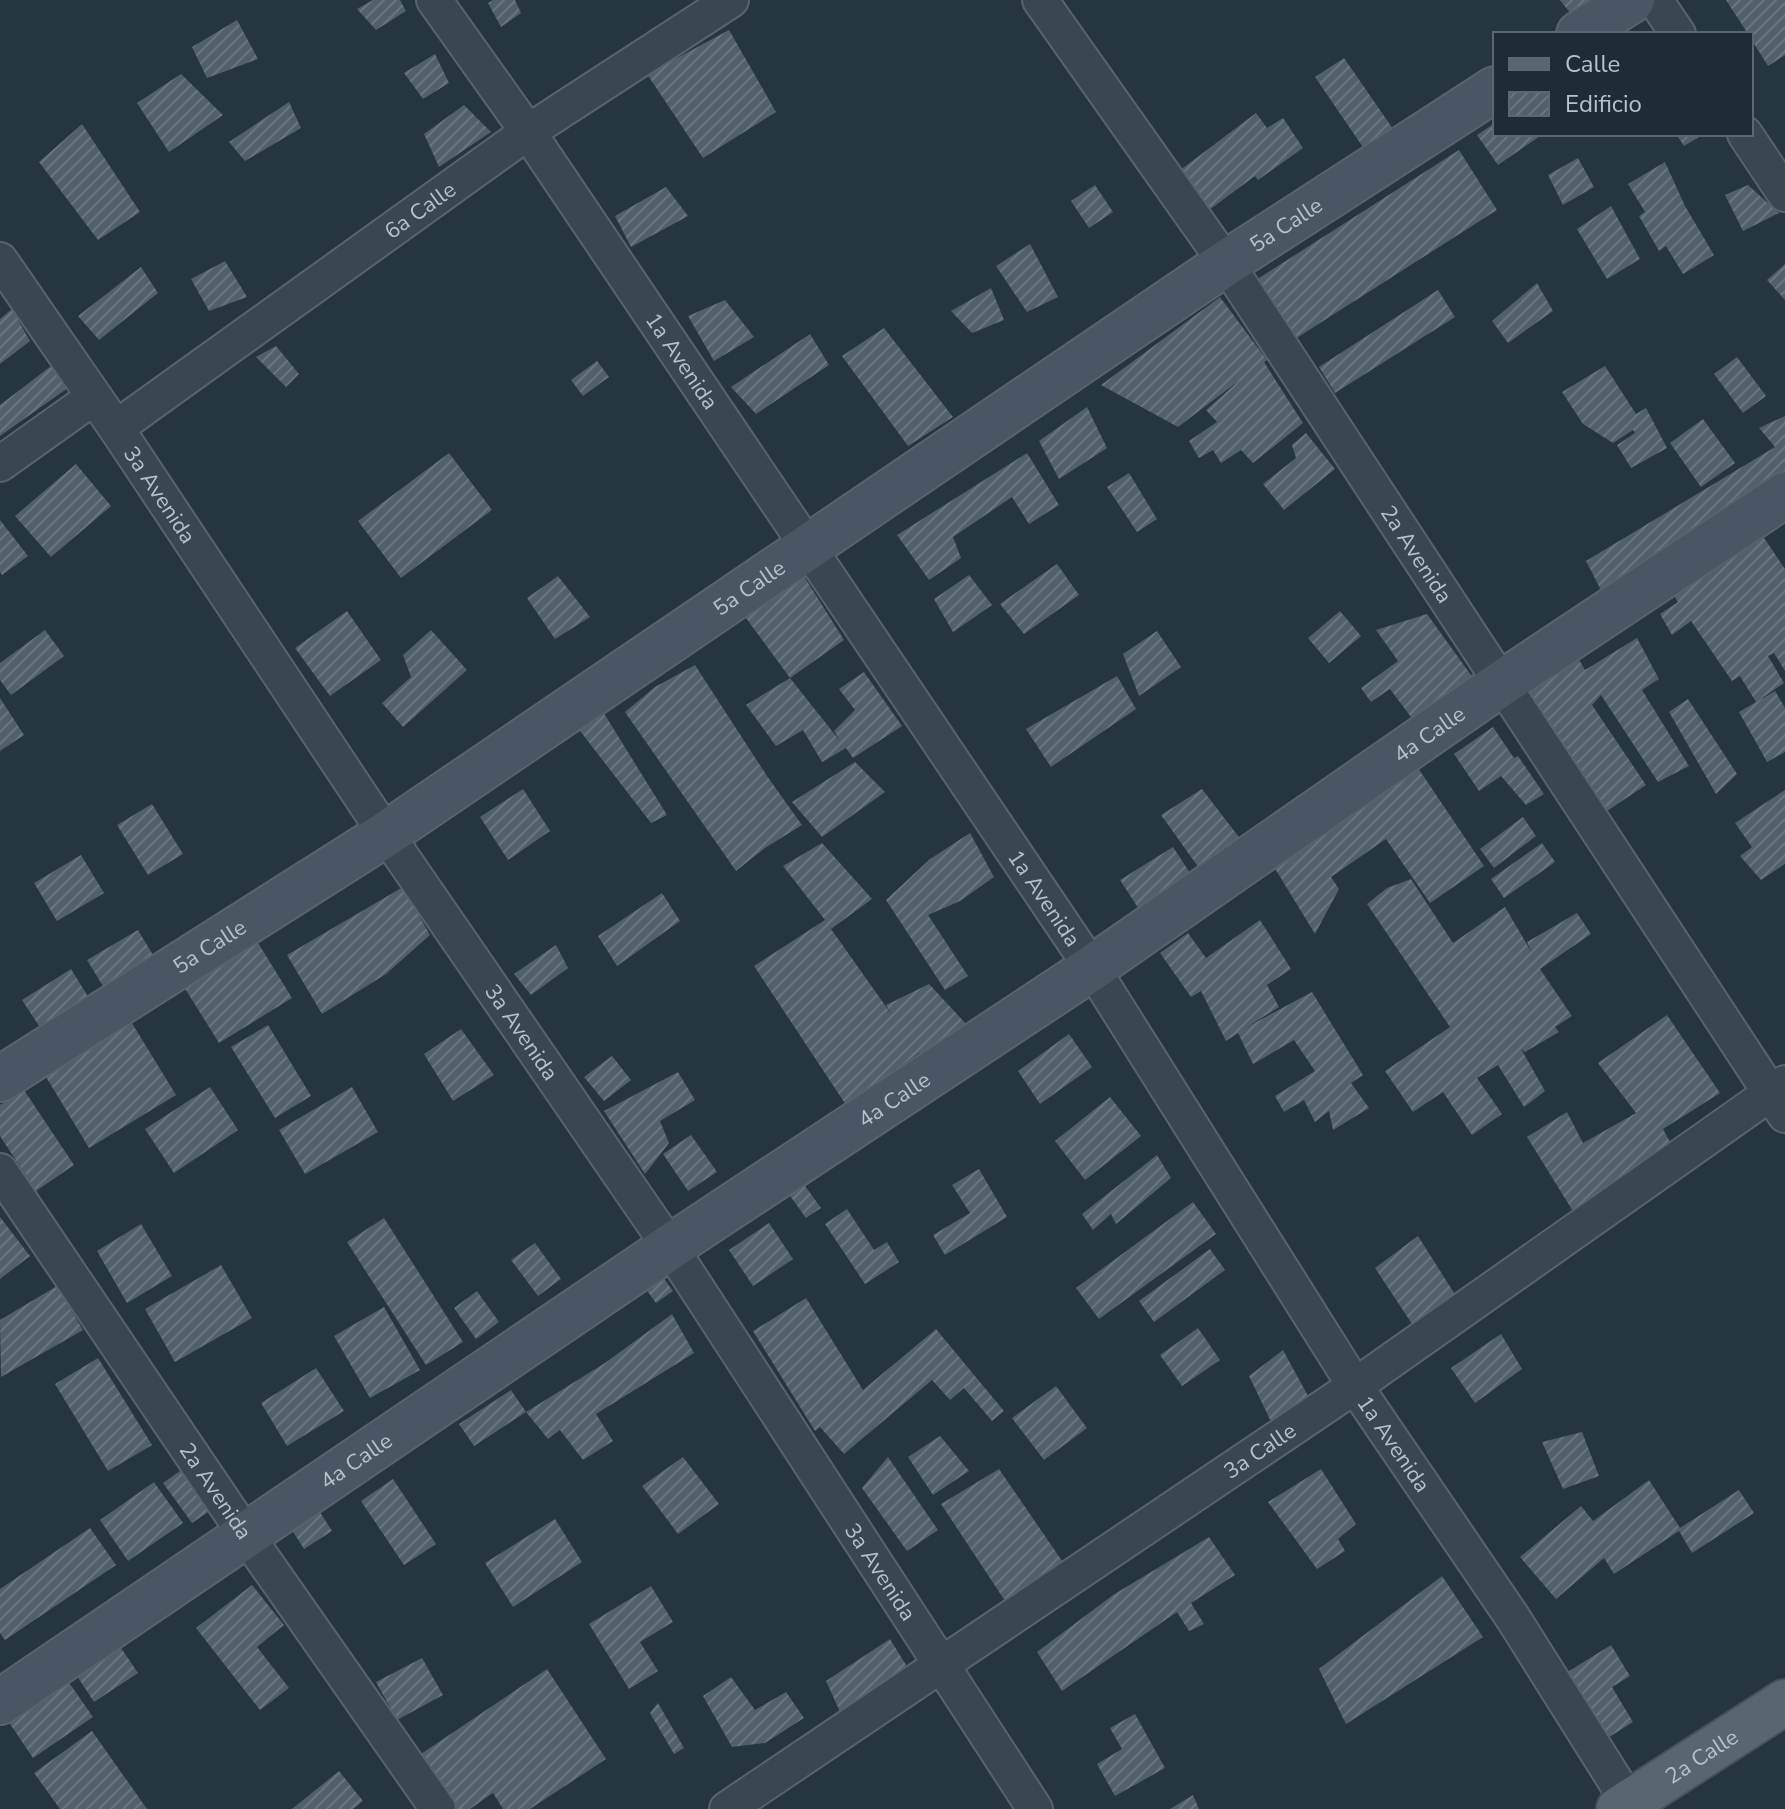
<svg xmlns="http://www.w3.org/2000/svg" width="1785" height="1809" font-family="'Nunito Sans',sans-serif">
  <defs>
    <pattern id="building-hatch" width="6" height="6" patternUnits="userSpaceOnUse" patternTransform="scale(2)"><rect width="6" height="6" fill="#50616d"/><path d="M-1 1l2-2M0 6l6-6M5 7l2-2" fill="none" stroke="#677680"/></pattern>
  </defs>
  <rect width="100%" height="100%" fill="#253640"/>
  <!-- building -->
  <path fill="url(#building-hatch)" d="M373,0H400L406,11L376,30L357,9Z
    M493,0H515L521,13L501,27L488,3Z
    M1560,0H1597L1574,18Z
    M1726,0H1785V55L1768,66L1751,39V34H1748Z
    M237,20L258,59L207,78L192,47Z
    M729,30L776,112L703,158L647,74Z
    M435,54L449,83L423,99L404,73Z
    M1344,58L1398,136L1369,156L1315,77Z
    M181,74L223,115L169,152L137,103Z
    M289,102L301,128L245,161L229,142Z
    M464,105L491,132L439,167L424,134Z
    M1256,113L1267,128L1283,118L1303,148L1258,180L1255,176L1209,210L1179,171Z
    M1495,123V134H1543L1498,165L1477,135Z
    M82,124L140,212L98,240L39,162Z
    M1676,134H1704L1684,146Z
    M1459,150L1497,210L1295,339L1256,280Z
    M1578,158L1594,187L1563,205L1548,175Z
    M1665,162L1685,206L1714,255L1683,274L1666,246L1659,251L1639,216L1645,212L1628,184Z
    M1095,185L1113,212L1089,228L1071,201Z
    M1748,185L1779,213L1743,231L1725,195Z
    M666,187L688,216L631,247L615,216Z
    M1611,206L1640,259L1607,279L1577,229Z
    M1030,244L1058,297L1027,312L996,266Z
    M225,261L247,297L209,311L191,279Z
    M1785,264V300L1767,280Z
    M141,267L158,293L99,340L78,316Z
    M1537,283L1553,311L1508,343L1492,321Z
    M991,288L1004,320L972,333L951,311Z
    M1438,290L1455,317L1335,393L1319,367Z
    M1220,297L1267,360L1264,362L1303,423L1253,463L1241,450L1221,463L1213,450L1199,458L1189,441L1217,422L1206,410L1240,380L1178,427L1101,385Z
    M725,300L754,337L714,361L688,316Z
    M12,309L30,341L0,364V319Z
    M884,328L953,417L908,446L842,356Z
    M810,334L829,365L756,414L731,387Z
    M276,346L299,374L286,387L256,357Z
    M1737,357L1766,396L1743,413L1714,374Z
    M597,361L609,377L583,396L571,380Z
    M55,363L72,385L0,436V405Z
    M1605,366L1636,414L1646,408L1667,448L1631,468L1617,445L1635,433L1633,430L1613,443L1583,424L1562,392Z
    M1087,407L1107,448L1059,479L1039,441Z
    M1785,416V479L1603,594L1586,561L1775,447L1759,428Z
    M1703,419L1735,463L1701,487L1670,443Z
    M1306,433L1335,469L1284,510L1263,484L1296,458L1292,445Z
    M449,453L492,510L401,578L358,521Z
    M1027,453L1059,505L1029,524L1012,497L953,537L961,558L929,580L897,535Z
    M76,464L111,506L51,557L15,516Z
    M1129,473L1157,519L1137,532L1107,487Z
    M0,520L28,556L2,575L0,572Z
    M1760,532L1785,569V671L1774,653L1768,656L1784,683L1756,702L1740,676L1732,681L1691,621L1672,635L1660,614L1678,602L1672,593Z
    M1057,564L1079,595L1024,634L1000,604Z
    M802,573L844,640L790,678L743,614Z
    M969,575L992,605L953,632L934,599Z
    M558,576L590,617L555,639L527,598Z
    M347,611L381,660L330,696L295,648Z
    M1340,611L1361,636L1329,663L1308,638Z
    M1427,614L1476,682L1417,725L1390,689L1371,702L1361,688L1398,661L1376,630Z
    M45,630L64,656L11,695L0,680V663Z
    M431,630L467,670L403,727L382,703L411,677L403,655Z
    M1157,631L1181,667L1139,696L1123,654Z
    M1637,638L1659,679L1642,690L1689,766L1658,782L1601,695L1592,705L1646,785L1607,811L1527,692L1578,658L1585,670Z
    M695,665L767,776L802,825L765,848L736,871L625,712L655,687Z
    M864,672L902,726L853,758L846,748L822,762L803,730L776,746L746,705L790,678L840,741L834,731L855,710L839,689Z
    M1117,676L1136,709L1051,767L1026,729Z
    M1775,691L1785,708V752L1767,762L1739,712Z
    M0,698L24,735L0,751Z
    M1688,699L1737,774L1716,794L1669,712Z
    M600,707L667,815L651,823L574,723Z
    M1493,727L1514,758L1518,756L1544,794L1526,805L1501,776L1479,791L1454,754Z
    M855,762L885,792L822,837L792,802Z
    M1418,768L1484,866L1430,903L1386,839L1331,877L1339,889L1315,934L1271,862Z
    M523,789L550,831L508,860L480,817Z
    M1202,789L1242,841L1199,868L1161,815Z
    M1785,790V864L1761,880L1740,856L1752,847L1735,823Z
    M152,804L183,854L148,875L117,825Z
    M1523,817L1536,836L1494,868L1480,849Z
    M970,833L994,877L960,901L928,915L968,976L945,990L886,900L930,859Z
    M822,843L872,899L831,929L892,1015L886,1005L929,984L969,1027L924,1058L919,1053L846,1105L754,966L825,920L783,866Z
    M1542,843L1555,862L1504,898L1491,879Z
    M1173,847L1194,879L1142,914L1120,880Z
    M81,855L104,893L57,921L34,883Z
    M1411,879L1453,943L1505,907L1532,953L1527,942L1577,913L1591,934L1540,969L1572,1016L1555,1027L1559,1032L1525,1052L1521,1049L1545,1091L1524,1107L1498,1065L1477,1078L1502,1114L1472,1135L1443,1092L1413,1112L1385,1071L1450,1027L1367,904L1387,888Z
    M403,887L430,935L386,974L322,1014L287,955Z
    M662,893L680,921L617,966L598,936Z
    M1260,920L1291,969L1267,985L1279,1007L1247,1027L1312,992L1363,1075L1351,1083L1369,1108L1333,1130L1329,1111L1315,1122L1304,1100L1284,1112L1275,1096L1315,1071L1294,1040L1253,1064L1238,1033L1226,1041L1201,991L1191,997L1160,953L1188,933L1206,958Z
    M138,930L156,960L106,991L87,960Z
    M252,933L292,998L219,1043L179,979Z
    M556,945L568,968L531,995L514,974Z
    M71,969L89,998L41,1029L22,1000Z
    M127,1015L176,1095L89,1148L40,1067Z
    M1667,1015L1720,1093L1663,1129L1672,1146L1574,1213L1527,1137L1567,1112L1583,1143L1636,1113L1598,1063Z
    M268,1025L311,1096L275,1118L231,1047Z
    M461,1029L494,1075L453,1101L424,1054Z
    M1069,1034L1092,1067L1040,1104L1018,1071Z
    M612,1056L631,1080L604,1101L584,1077Z
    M678,1072L695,1100L660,1121L669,1143L645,1174L604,1111Z
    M210,1087L238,1130L174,1173L145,1129Z
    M352,1087L378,1132L305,1174L279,1130Z
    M24,1090L74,1165L36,1191L0,1136V1105Z
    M1110,1097L1141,1136L1085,1180L1055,1141Z
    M691,1135L717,1172L688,1191L663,1154Z
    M1157,1155L1171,1178L1116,1224L1111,1214L1093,1230L1082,1214Z
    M979,1169L1007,1217L945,1255L933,1235L970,1213L952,1185Z
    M800,1179L821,1208L806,1218L785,1189Z
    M1193,1202L1216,1234L1099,1319L1076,1288Z
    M847,1209L874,1250L887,1242L899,1262L865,1284L825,1224Z
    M0,1217L30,1256L0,1279Z
    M384,1218L463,1342L426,1365L347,1242Z
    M769,1223L793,1259L753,1286L729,1250Z
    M141,1224L172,1276L127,1303L97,1251Z
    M1418,1236L1463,1307L1420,1336L1375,1268Z
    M535,1243L561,1279L538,1296L511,1260Z
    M1210,1249L1225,1270L1154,1322L1139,1301Z
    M221,1265L252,1318L175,1362L145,1309Z
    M662,1276L673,1291L656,1303L645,1288Z
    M57,1286L83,1330L1,1377L0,1320Z
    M477,1291L499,1322L476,1339L454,1308Z
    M806,1298L863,1390L936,1329L1004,1411L992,1421L964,1388L950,1400L932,1380L844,1454L820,1427L815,1431L753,1331Z
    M384,1307L420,1370L370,1398L334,1336Z
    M672,1314L694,1353L596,1414L613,1441L583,1460L560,1430L548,1439L526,1412L605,1363Z
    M1198,1328L1220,1360L1182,1386L1160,1355Z
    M1501,1334L1522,1369L1475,1403L1451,1368Z
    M1283,1350L1313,1405L1275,1430L1249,1376Z
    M98,1358L152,1445L108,1471L55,1384Z
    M316,1368L344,1411L287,1446L261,1403Z
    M1056,1386L1087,1428L1044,1460L1012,1418Z
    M511,1390L526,1412L474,1446L459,1424Z
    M1582,1432L1599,1476L1563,1489L1542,1442Z
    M940,1436L969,1471L933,1495L908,1457Z
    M683,1457L719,1504L678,1534L642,1486Z
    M888,1457L938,1530L907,1551L862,1488Z
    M191,1463L220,1504L192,1523L163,1483Z
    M999,1469L1069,1571L1011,1610L941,1504Z
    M1321,1469L1356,1524L1338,1539L1345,1551L1317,1569L1268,1502Z
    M393,1479L436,1544L404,1565L361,1501Z
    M1649,1480L1680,1528L1739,1490L1754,1513L1692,1553L1679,1531L1614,1574L1604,1558L1556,1599L1520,1557L1581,1506L1593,1521Z
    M154,1482L183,1523L128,1561L100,1520Z
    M316,1506L332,1531L304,1549L288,1524Z
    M555,1519L582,1562L513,1607L485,1563Z
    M90,1528L116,1565L5,1640L0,1633V1589Z
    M1209,1537L1235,1575L1191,1603L1204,1624L1189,1631L1177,1612L1062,1691L1037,1652L1113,1595Z
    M1442,1576L1483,1637L1346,1724L1319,1669Z
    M252,1585L284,1625L257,1647L289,1688L260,1710L196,1628Z
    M651,1586L673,1622L640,1642L658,1671L629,1689L589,1624Z
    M890,1639L914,1678L845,1723L826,1681Z
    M117,1642L138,1673L94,1702L73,1670Z
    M1611,1645L1630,1676L1612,1687L1633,1722L1606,1739L1566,1673Z
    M422,1658L443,1695L397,1720L376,1682Z
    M547,1669L606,1759L530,1809H503L493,1793L470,1809H454L418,1756Z
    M63,1674L93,1717L33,1758L4,1715Z
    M731,1677L755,1710L786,1692L804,1718L765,1743L732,1747L703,1696Z
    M658,1703L684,1748L674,1754L650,1713Z
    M1135,1714L1165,1768L1115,1796L1097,1764L1122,1749L1110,1728Z
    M92,1731L147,1809H60L34,1773Z
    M339,1771L363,1801L353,1809H292Z
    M1193,1795L1199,1809H1170Z"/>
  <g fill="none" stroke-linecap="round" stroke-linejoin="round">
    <!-- street casing -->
    <g stroke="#57646d" stroke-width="38">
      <g id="street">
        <path id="s1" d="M434,0L528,132L1092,968L1355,1386L1513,1618L1633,1809"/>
        <path id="s2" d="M1040,0L1226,263L1785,1115"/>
        <path d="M1655,0L1678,34"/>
        <path d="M1745,134L1785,194"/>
        <path id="s3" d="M0,260L116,428L386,834L670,1247L1035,1809"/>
        <path id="s4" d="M116,428L528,132L731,0"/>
        <path d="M0,464L94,397"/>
        <path id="s5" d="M0,1171L246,1535L438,1809"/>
        <path id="s6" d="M727,1809L1355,1386L1785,1083"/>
      </g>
    </g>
    <!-- secondary casing -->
    <g stroke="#57646d" stroke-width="48">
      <g id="secondary">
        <path d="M1579,34L1632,0"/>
        <path id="s7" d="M0,1079L386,834L1226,263L1495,89"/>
        <path id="s8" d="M0,1702L670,1247L1092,968L1502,683L1785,495"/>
      </g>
    </g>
    <!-- primary casing -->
    <g stroke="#46535c" stroke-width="48">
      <g id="primary">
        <path id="s9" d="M1619,1809L1785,1702"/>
      </g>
    </g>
    <!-- street -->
    <use href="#street" stroke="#394750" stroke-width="34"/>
    <!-- secondary -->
    <use href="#secondary" stroke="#485763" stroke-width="44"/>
    <!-- primary -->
    <use href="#primary" stroke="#586670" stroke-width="44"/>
  </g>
  <g text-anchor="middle" stroke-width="7" stroke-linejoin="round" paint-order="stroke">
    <!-- street labels -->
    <g font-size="22" fill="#b6c1ca" stroke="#1e2c35">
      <text dy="8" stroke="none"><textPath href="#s4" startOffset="374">6a Calle</textPath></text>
      <text dy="8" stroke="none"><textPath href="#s7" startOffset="1544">5a Calle</textPath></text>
      <text dy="8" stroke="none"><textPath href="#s1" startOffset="438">1a Avenida</textPath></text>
      <text dy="8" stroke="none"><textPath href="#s3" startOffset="284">3a Avenida</textPath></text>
      <text dy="8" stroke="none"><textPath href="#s2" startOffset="670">2a Avenida</textPath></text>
      <text dy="8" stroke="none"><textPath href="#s7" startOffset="896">5a Calle</textPath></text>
      <text dy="8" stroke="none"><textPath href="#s8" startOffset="1726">4a Calle</textPath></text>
      <text dy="8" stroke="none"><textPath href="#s1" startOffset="1086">1a Avenida</textPath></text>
      <text dy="8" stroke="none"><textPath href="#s7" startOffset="248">5a Calle</textPath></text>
      <text dy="8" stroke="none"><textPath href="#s3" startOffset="932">3a Avenida</textPath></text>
      <text dy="8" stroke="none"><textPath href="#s8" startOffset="1078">4a Calle</textPath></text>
      <text dy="8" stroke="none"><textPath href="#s1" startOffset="1734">1a Avenida</textPath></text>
      <text dy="8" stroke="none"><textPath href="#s6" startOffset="642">3a Calle</textPath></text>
      <text dy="8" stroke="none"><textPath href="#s8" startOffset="430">4a Calle</textPath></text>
      <text dy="8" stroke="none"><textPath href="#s5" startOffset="386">2a Avenida</textPath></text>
      <text dy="8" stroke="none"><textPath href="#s3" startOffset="1580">3a Avenida</textPath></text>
      <text dy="8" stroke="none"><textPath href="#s9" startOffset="98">2a Calle</textPath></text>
    </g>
  </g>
  <!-- legend -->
  <rect x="1493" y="32" width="260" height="104" fill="#1e2c35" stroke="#5b6871" stroke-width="2"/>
  <rect x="1509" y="58" width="40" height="12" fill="#586670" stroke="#5b6871" stroke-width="2"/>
  <text x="1565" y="72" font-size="24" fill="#b6c1ca">Calle</text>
  <rect x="1509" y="92" width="40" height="24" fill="url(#building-hatch)" stroke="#5b6871" stroke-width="2"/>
  <text x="1565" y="112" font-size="24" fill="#b6c1ca">Edificio</text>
</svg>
